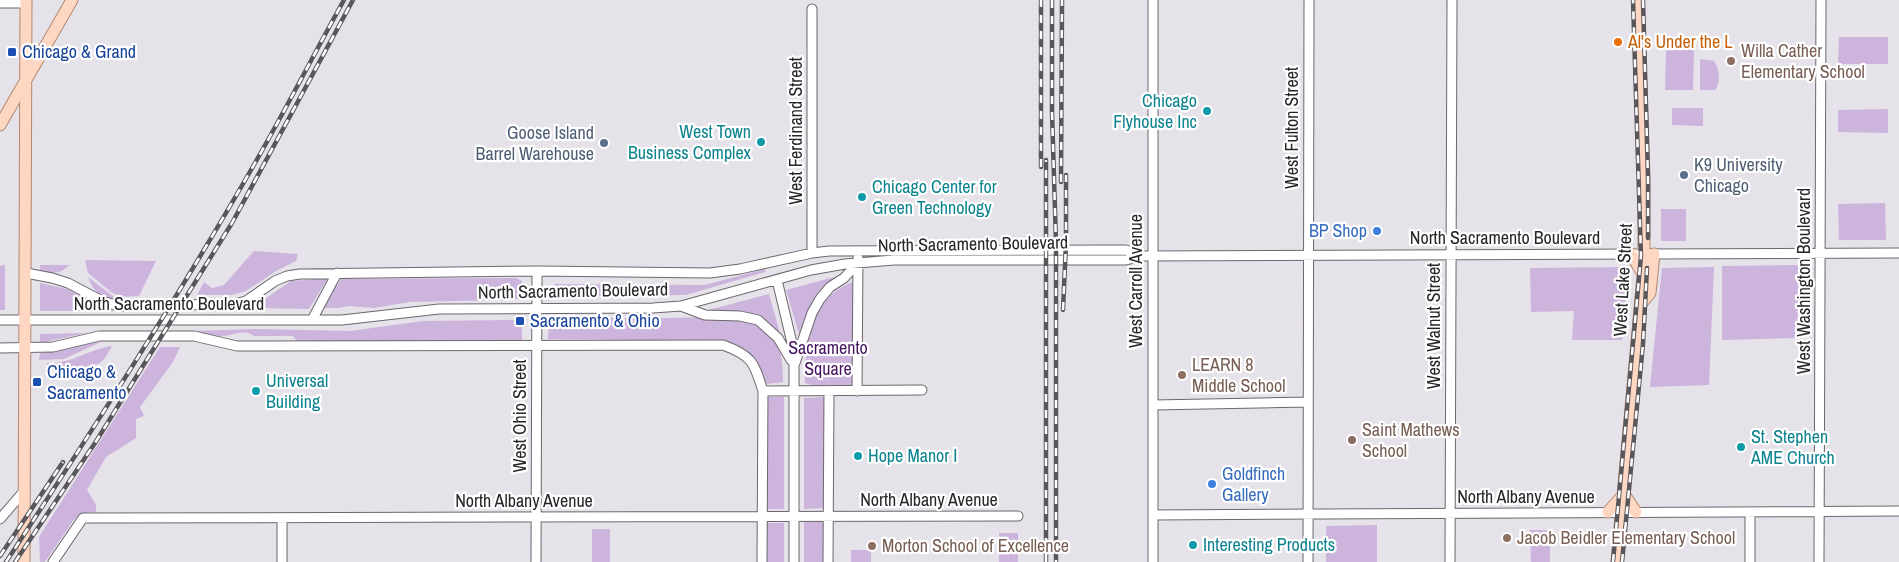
<svg xmlns="http://www.w3.org/2000/svg" width="1899" height="562" font-family="'Archivo Narrow',sans-serif">
  <rect width="100%" height="100%" fill="#e6e2e9"/>
  <!-- green -->
  <path fill="#ccb4dd" d="M1839,37H1888V64H1838Z
    M1666,49L1694,50L1693,90H1665Z
    M1700,59L1714,61C1720,69 1721,83 1715,90H1700Z
    M1672,108H1703V126L1672,125Z
    M1888,109V133L1838,132V110Z
    M1885,203L1886,240H1839L1838,204Z
    M1661,209H1686V241H1661Z
    M254,251L298,254L296,261L276,271L246,291L231,295H197L204,282L212,288L224,285Z
    M85,260L156,261L139,296L121,297L111,292L88,273Z
    M5,265V310H0V266Z
    M40,265H69C60,275 52,273 40,272Z
    M1799,265L1797,338L1722,340V266Z
    M1629,267L1622,340H1572L1574,311L1531,312L1530,268Z
    M1714,267L1709,385L1650,387L1662,268Z
    M765,269V272L686,295L555,296V284L705,285Z
    M88,277L114,297L121,301C104,300 93,293 88,277Z
    M834,277C815,299 808,310 800,337L786,290Z
    M328,278L309,309L252,308L291,281Z
    M516,278L522,281V298L509,300L410,302L374,308L349,306L338,308H321L341,279Z
    M853,282V385H812L805,383C805,342 809,298 853,282Z
    M40,283L67,289L99,305L117,311H40Z
    M769,294L780,333L760,317L744,312L705,311Z
    M549,318C585,318 621,318 657,318C681,318 743,314 763,327C782,340 783,362 783,382L767,384C757,356 753,354 727,341L548,339Z
    M522,320V342H298L293,336H254C245,328 232,336 221,336L220,339L192,331L257,329L350,331L423,321Z
    M86,333L40,343V334Z
    M103,341L64,359L39,360L40,353Z
    M112,346C109,351 105,359 101,362C85,372 58,380 46,363C73,364 86,350 112,346Z
    M160,347H180L173,362L140,407L144,416L136,419V438L106,457L87,490L96,505V512C85,512 80,513 73,521L47,559L44,562H40L39,537Z
    M766,397H784V509H765Z
    M824,397L825,508L804,509V398Z
    M804,522H823V562H804Z
    M766,523H784V562H765Z
    M1377,525V562H1326V526Z
    M592,529H610V562H592Z
    M1530,530H1550V562H1531Z
    M999,533H1018V562H999Z
    M871,550V562H851V550Z"/>
  <g fill="none" stroke-linecap="round" stroke-linejoin="round">
    <!-- minor casing -->
    <g stroke="#6b676d" stroke-width="11">
      <path id="minor" d="M0,3H26
        M812,253V9
        M1649,254L1899,253
        M26,273L52,278L68,283L102,301L119,306L234,304L246,301L275,281L287,276L300,274L537,271L710,273L740,269L812,253L829,251L1126,250L1141,256
        M777,280L792,343L794,365V562
        M681,306L705,315L740,316L758,320L778,338L791,360
        M0,320H342L439,309L653,308L681,306L811,270L845,264L894,260H1126L1142,256L1636,254
        M312,320L337,273
        M0,348L53,347L99,336H194L237,346L723,345C753,356 754,363 763,391L762,562
        M795,363L812,313L820,299L830,287L844,278L858,263
        M763,391L922,390
        M857,391L858,258
        M1153,405L1308,402
        M1153,515L1899,511
        M0,519L25,490
        M53,562L83,518L1018,516
        M282,562V518
        M536,562L537,271
        M828,562L829,391
        M1153,562V0
        M1308,562L1309,0
        M1450,562L1452,0
        M1750,562V512
        M1819,562L1821,0"/>
    </g>
    <!-- major casing -->
    <g stroke="#b28871" stroke-width="13">
      <path id="major" d="M0,125L72,0
        M1631,254L1643,274
        M1641,304L1650,293L1654,254
        M1608,512L1624,494L1636,512
        M24,562L26,0
        M1617,562L1644,265V178L1638,0"/>
    </g>
    <!-- minor -->
    <use href="#minor" stroke="#fff" stroke-width="9"/>
    <!-- major -->
    <use href="#major" stroke="#fed7c2" stroke-width="11"/>
    <!-- rail casing -->
    <g stroke="#59575b" stroke-width="4.5">
      <path id="rail" d="M1052,0V112L1056,243V562
        M1643,0L1648,178V238
        M1041,167V0
        M1061,182L1062,0
        M1063,310L1066,243V175
        M0,556L63,462
        M6,562C92,431 177,299 255,163C286,109 314,54 344,0
        M15,562L95,443L232,223L353,0
        M1046,562V160
        M1613,562L1641,256L1633,0
        M1622,562L1643,344L1647,268"/>
    </g>
    <!-- rail -->
    <use href="#rail" stroke="#fff" stroke-width="2.5" stroke-dasharray="8" stroke-linecap="butt"/>
  </g>
  <!-- markers -->
  <circle fill="#e8710a" stroke="#fff" stroke-width="2" cx="1618" cy="42" r="5"/>
  <g fill="#1a4fb4" stroke="#fff" stroke-width="2">
    <rect x="7" y="47" width="10" height="10" rx="2.5"/>
    <rect x="515" y="316" width="10" height="10" rx="2.5"/>
    <rect x="32" y="377" width="10" height="10" rx="2.5"/>
  </g>
  <g fill="#8d6e63" stroke="#fff" stroke-width="2">
    <circle cx="1731" cy="61" r="5"/>
    <circle cx="1182" cy="375" r="5"/>
    <circle cx="1352" cy="440" r="5"/>
    <circle cx="1507" cy="538" r="5"/>
    <circle cx="872" cy="546" r="5"/>
  </g>
  <g fill="#0f9aa8" stroke="#fff" stroke-width="2">
    <circle cx="1207" cy="111" r="5"/>
    <circle cx="761" cy="142" r="5"/>
    <circle cx="862" cy="197" r="5"/>
    <circle cx="256" cy="391" r="5"/>
    <circle cx="1741" cy="447" r="5"/>
    <circle cx="858" cy="456" r="5"/>
    <circle cx="1193" cy="545" r="5"/>
  </g>
  <g fill="#5c6f8a" stroke="#fff" stroke-width="2">
    <circle cx="604" cy="143" r="5"/>
    <circle cx="1684" cy="175" r="5"/>
  </g>
  <g fill="#3f7fe0" stroke="#fff" stroke-width="2">
    <circle cx="1377" cy="231" r="5"/>
    <circle cx="1212" cy="484" r="5"/>
  </g>
  <g text-anchor="middle" stroke-width="4.5" stroke-linejoin="round" paint-order="stroke">
    <!-- food labels -->
    <g font-size="18" fill="#c56008" stroke="#fff" text-anchor="start">
      <text x="1628" y="48">Al's Under the L</text>
    </g>
    <!-- education labels -->
    <g font-size="18" fill="#785e54" stroke="#fff" text-anchor="start">
      <text x="1741" y="57">Willa Cather<tspan x="1741" dy="21">Elementary School</tspan></text>
      <text x="1192" y="371">LEARN 8<tspan x="1192" dy="21">Middle School</tspan></text>
      <text x="1362" y="436">Saint Mathews<tspan x="1362" dy="21">School</tspan></text>
      <text x="1517" y="544">Jacob Beidler Elementary School</text>
      <text x="882" y="552">Morton School of Excellence</text>
    </g>
    <!-- transit labels -->
    <g font-size="18" fill="#164399" stroke="#fff" text-anchor="start">
      <text x="22" y="58">Chicago &amp; Grand</text>
      <text x="530" y="327">Sacramento &amp; Ohio</text>
      <text x="47" y="378">Chicago &amp;<tspan x="47" dy="21">Sacramento</tspan></text>
    </g>
    <!-- culture labels -->
    <g font-size="18" fill="#0d838f" stroke="#fff" text-anchor="start">
      <text x="1197" y="107" text-anchor="end">Chicago<tspan x="1197" dy="21">Flyhouse Inc</tspan></text>
      <text x="751" y="138" text-anchor="end">West Town<tspan x="751" dy="21">Business Complex</tspan></text>
      <text x="872" y="193">Chicago Center for<tspan x="872" dy="21">Green Technology</tspan></text>
      <text x="266" y="387">Universal<tspan x="266" dy="21">Building</tspan></text>
      <text x="1751" y="443">St. Stephen<tspan x="1751" dy="21">AME Church</tspan></text>
      <text x="868" y="462">Hope Manor I</text>
      <text x="1203" y="551">Interesting Products</text>
    </g>
    <!-- street labels -->
    <g font-size="18" fill="#262528" stroke="#fff">
      <text transform="translate(1292 128) rotate(-90)" y="6">West Fulton Street</text>
      <text transform="translate(796 131) rotate(-90)" y="6">West Ferdinand Street</text>
      <text x="1505" y="244">North Sacramento Boulevard</text>
      <text transform="translate(973 244) rotate(-1)" y="6">North Sacramento Boulevard</text>
      <text transform="translate(1623 280) rotate(-87)" y="6">West Lake Street</text>
      <text transform="translate(1136 281) rotate(-90)" y="6">West Carroll Avenue</text>
      <text transform="translate(1804 281) rotate(-90)" y="6">West Washington Boulevard</text>
      <text transform="translate(573 291) rotate(-1)" y="6">North Sacramento Boulevard</text>
      <text x="169" y="310">North Sacramento Boulevard</text>
      <text transform="translate(1434 326) rotate(-90)" y="6">West Walnut Street</text>
      <text transform="translate(520 416) rotate(-90)" y="6">West Ohio Street</text>
      <text x="1526" y="503">North Albany Avenue</text>
      <text x="929" y="506">North Albany Avenue</text>
      <text x="524" y="507">North Albany Avenue</text>
    </g>
    <!-- service labels -->
    <g font-size="18" fill="#4e5e75" stroke="#fff" text-anchor="end">
      <text x="594" y="139">Goose Island<tspan x="594" dy="21">Barrel Warehouse</tspan></text>
      <text x="1694" y="171" text-anchor="start">K9 University<tspan x="1694" dy="21">Chicago</tspan></text>
    </g>
    <!-- shop labels -->
    <g font-size="18" fill="#366cbe" stroke="#fff" text-anchor="end">
      <text x="1367" y="237">BP Shop</text>
      <text x="1222" y="480" text-anchor="start">Goldfinch<tspan x="1222" dy="21">Gallery</tspan></text>
    </g>
    <!-- park labels -->
    <g font-size="18" fill="#44145f" stroke="#fff">
      <text x="828" y="354">Sacramento<tspan x="828" dy="21">Square</tspan></text>
    </g>
  </g>
</svg>
